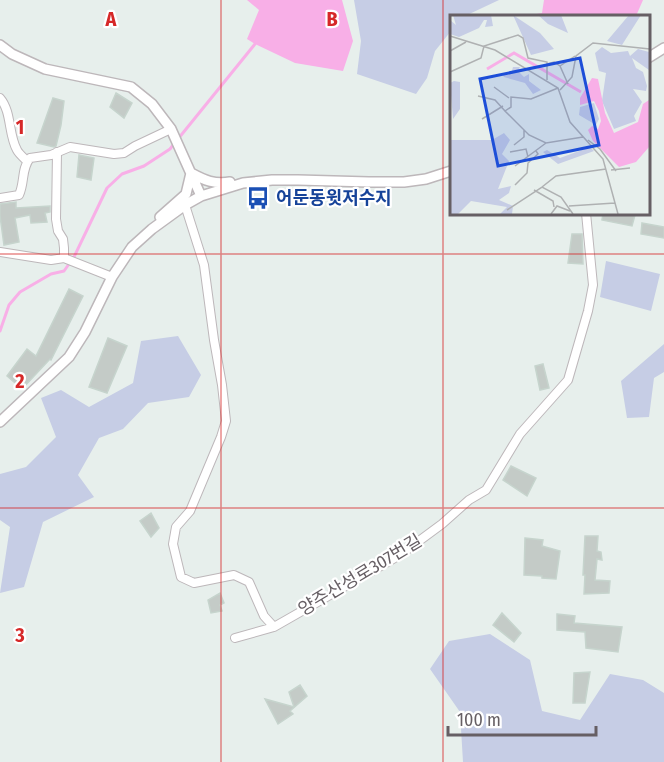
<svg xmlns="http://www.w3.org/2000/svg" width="664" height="762" font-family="'Fira Sans Condensed','Noto Sans KR',sans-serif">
  <rect width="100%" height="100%" fill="#e7efec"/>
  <!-- green -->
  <path fill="#c6cde5" d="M354,0H499L465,16H451V31L435,51L427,78L416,94L357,74L361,41Z
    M606,261L660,274L651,311L600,297Z
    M178,336L201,375L189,397L148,403L123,429L99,438L78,475L94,497L43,522L24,587L0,593L10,527L0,520V474L26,467L56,437L41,398L61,390L89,407L133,383L141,341Z
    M664,344V372L654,378L649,417L627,418L621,381Z
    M490,634L530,660L542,711L580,720L610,674L643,680L664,693V762H463L460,712L430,669L449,641Z"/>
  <!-- water -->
  <path fill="#f8afe7" d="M247,0H342L353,41L343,71L295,63L255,44L247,39L259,10Z
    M544,0H643L636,16H525L542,13Z"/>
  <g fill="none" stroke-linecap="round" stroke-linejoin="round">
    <!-- stream -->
    <path stroke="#f8afe7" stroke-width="3" d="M178,139L255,44
      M0,331L9,305L20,292L51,274L64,271L74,257L107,188L122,174L144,166L170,149L174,144"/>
  </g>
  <!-- building -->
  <path fill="#c4cbc7" stroke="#c6d4cd" stroke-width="1.5" d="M116,93L132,103L124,118L110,107Z
    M53,98L64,101L61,125L56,146L54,147L37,143Z
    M79,155L94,158L91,180L77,177Z
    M16,202V208L50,206V212L45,213L47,222L31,223L30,215L15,218L19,242L4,245L0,216V204Z
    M603,213H625L635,215L632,226L602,220Z
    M642,223L664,227V238L641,234Z
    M572,234H582L583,264L568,263Z
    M69,289L83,296L51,360L50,359L22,389L7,376L27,349L36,356Z
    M108,338L127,346L107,393L89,387Z
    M543,364L549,388L540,390L535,366Z
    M511,466L536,478L527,496L503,480Z
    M151,513L159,528L151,537L140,521Z
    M585,536H598L597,551L601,552L602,560L597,559L595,580L610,581L609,593L584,594L585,575H583Z
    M525,538L543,540L542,546L560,551L556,579L542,578V576L524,575Z
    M220,593L224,603L220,605L222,611L211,613L208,600Z
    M502,613L521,633L514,642L493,625Z
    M557,614L575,616L574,623L622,627L618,652L586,648L585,632L557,630Z
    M590,672L585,703H573L574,673Z
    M300,685L307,696L290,711L293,714L278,724L265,699L294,707L289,692Z"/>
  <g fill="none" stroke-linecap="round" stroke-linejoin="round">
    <!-- minor casing -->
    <g stroke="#bdb7ba" stroke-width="10">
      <path id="minor" d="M0,98C12,112 8,134 17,150C19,154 24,158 27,161
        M57,152L56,219L58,231L63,239L64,248V258
        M0,198L19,195C25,182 21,169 30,158L51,155L70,147L114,154L124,153L135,146L171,129
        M185,205L204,265L214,340L222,385L226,421L221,437L190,511L176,527L173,544L181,577L194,583L234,575L249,582L264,616L274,627L400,555L442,524L469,500L486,490L520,434L568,380L588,311L593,285L586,213
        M0,252L51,260L64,258L112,277
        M235,638L274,627"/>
    </g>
    <!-- tertiary casing -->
    <g stroke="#bdb7ba" stroke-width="12">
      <path id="tertiary" d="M0,45L12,54L45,69L131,87L152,104L171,129L201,196
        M648,58L664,48
        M160,217L186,194L191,173C204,180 215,185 230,182
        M0,422L69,357L85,332L112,277L132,247L152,229L185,205L201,196L243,183L272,180H298L369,182H404L426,179L451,171"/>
    </g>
    <!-- minor -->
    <use href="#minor" stroke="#fff" stroke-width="8"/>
    <!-- tertiary -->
    <use href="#tertiary" stroke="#fff" stroke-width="9"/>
  </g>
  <!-- grid -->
  <path fill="none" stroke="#d62828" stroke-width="1.5" stroke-opacity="0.55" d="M221,0V762M443,0V762M0,254H664M0,508H664"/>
  <!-- icons -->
  <defs>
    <g id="bus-bare" transform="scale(1.8)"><path d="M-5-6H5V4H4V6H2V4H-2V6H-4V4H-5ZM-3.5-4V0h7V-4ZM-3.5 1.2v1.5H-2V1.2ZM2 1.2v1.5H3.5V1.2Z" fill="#1a4fb4" stroke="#fff" stroke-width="2.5" paint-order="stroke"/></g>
  </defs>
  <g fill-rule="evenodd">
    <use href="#bus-bare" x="258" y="198"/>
  </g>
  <g text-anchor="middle" stroke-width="4.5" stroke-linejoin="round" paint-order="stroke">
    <!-- transit labels -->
    <g font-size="18" font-weight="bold" fill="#164399" stroke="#fff" text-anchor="start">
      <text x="276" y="204">어둔동윗저수지</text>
    </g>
    <!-- street labels -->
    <g font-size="18" fill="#665f64" stroke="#fff">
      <text transform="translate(360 575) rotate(-31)" y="6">양주산성로307번길</text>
    </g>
  </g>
  <!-- overview -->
  <g transform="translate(450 15)">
    <rect width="200" height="200" fill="#e7efec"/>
    <path d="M3,0H41L43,11L35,12L37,5H34L29,13L9,22L0,19V5L6,10ZM63,0L90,18L104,34L81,40ZM88,0H111L118,18L98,9ZM179,0H191L172,30L157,26ZM152,32L161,38L178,36L180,41L188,34L199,37V55L182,43L186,53L193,57L197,71L196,76L183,74L192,87L184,101L186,106L164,114L152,86L156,58L149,56L145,38ZM63,52H70L68,56L74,62L79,59V66L91,75L83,79L75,68L54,62L52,59H61ZM4,66L10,67V94L3,104L0,68ZM144,88L149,104L146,110L129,100L130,92ZM54,118L60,125L52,139L59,146L48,174L61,171L59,178L49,185L63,191L62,199H50L57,192L21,186L8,199H0V125H42ZM140,132L144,136L108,149L93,137L97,135L110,143Z" fill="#c6cde5"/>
    <path d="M142,63L148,64L155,98L164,118L188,107L193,89L199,85V132L186,147L169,152L143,126L138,115L142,111L148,114L151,106L149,96L144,86L130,90V83Z" fill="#f8afe7"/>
    <path fill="none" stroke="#f8afe7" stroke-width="3" d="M37,54L64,38L131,77"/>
    <path fill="none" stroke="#afb1b2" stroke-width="1.5" d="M0,21L45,35L108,73L120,107L153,144L168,199M0,36L16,27M97,49L104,47L110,51L118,69M110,51L125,41M0,57L31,43L34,31L68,20L73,23L78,43L97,47V65M44,72L59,83M108,73L81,84L61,82V92L55,96L79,120L96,128L133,122M110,75L122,62L126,41L143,28L200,34M28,81L45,85L55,96M32,104L53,91M138,125L150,134L166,156M64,130L74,122V115M60,137L76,134L78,142M65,151L96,128M161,155L180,153M65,170L77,158L78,148L88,139L86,136M92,172L106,161L156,154M84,175L103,186L104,192M119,191L165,188M57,195L92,172L111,182L123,199M101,199L107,191L120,196"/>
    <path fill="#1d4ed8" fill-opacity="0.15" stroke="#1d4ed8" stroke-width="3" d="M130,43L149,130L48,151L30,64Z"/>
    <rect width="200" height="200" fill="none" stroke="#665f64" stroke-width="3"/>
  </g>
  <g font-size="20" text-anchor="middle" font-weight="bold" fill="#d62828" stroke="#fff" stroke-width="4.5" stroke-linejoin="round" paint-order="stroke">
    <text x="111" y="26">A</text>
    <text x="332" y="26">B</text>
    <text x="20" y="134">1</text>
    <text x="20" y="388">2</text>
    <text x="20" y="642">3</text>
  </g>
  <!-- scale -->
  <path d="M448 726v9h148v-9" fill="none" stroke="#665f64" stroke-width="3"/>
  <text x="457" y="726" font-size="18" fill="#665f64" stroke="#ffffff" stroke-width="4.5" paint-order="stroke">100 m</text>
</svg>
